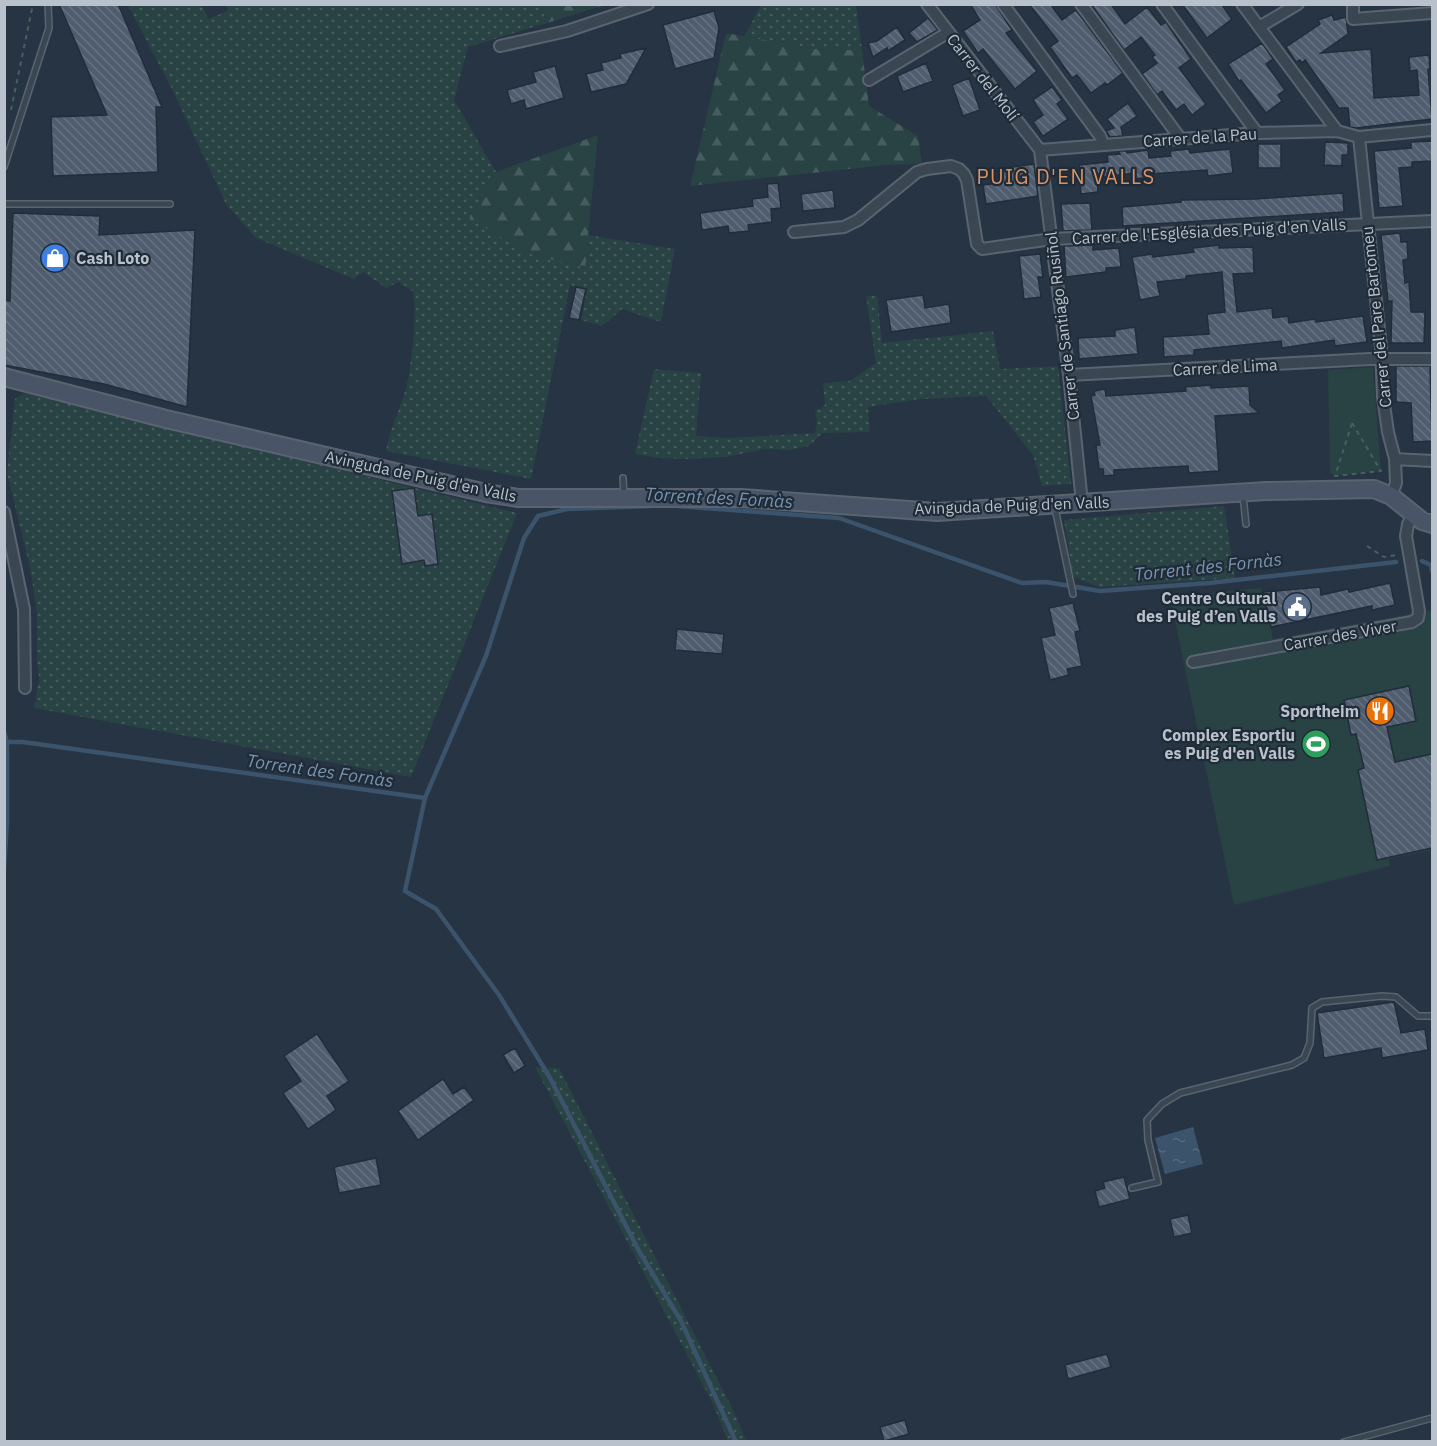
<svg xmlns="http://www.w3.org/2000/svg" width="1437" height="1446" font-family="'IBM Plex Sans',sans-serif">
  <defs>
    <pattern id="grass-dots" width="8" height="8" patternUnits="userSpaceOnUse" patternTransform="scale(1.5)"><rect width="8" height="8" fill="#294244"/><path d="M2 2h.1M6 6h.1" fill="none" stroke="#465c5e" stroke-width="1.8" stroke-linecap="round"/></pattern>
    <pattern id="forest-firs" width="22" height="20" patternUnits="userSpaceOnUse" patternTransform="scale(1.5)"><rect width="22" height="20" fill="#294244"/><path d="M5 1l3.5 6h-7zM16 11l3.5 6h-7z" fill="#465c5e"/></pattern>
    <pattern id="water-ripples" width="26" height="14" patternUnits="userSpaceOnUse" patternTransform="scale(1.5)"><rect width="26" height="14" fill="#3c536c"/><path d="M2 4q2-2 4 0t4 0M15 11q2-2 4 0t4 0" fill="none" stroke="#566a80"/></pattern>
    <pattern id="building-back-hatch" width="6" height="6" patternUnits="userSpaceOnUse" patternTransform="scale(1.5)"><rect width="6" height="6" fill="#4f5d6e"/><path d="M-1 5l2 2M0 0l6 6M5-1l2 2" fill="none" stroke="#667282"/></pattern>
  </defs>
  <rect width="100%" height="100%" fill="#273443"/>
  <!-- grass -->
  <path fill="url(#grass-dots)" d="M226,4L541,5L547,23L468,47L454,100L496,172L469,218L584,268L587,235L675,249L661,322L622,309L602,326L581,320L587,289L570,285L531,479L386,451C390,426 403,404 408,380C412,359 417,311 413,292L399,282L386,288L363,272L354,279L256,238L226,204L172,89L128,5H202L208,19L228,11Z
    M761,5H856L862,50H822L744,37Z
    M866,296H877L882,343L993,331L1000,369L1058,366L1071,484L1042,486L1033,455L986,396L920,399L868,407L870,432L822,433L809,446L790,450L764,449L726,457L685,459L658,458L635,454L654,369L701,373L696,436L727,438L815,433L817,422L815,409L819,410L825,405L823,383L850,381L876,363Z
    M25,393L517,513L411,777L34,708L39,679L37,659V615L31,572L7,473L15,399Z
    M1224,506L1235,578L1099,587L1073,577L1064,520Z
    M535,1067L559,1068L736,1416L746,1441H728L713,1404Z"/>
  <!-- forest -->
  <path fill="url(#forest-firs)" d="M541,4H605V5L547,23Z
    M726,33L822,50H862L869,106L918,136L922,164L887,165L690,186Z
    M598,135L585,268L527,253L469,218L496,172Z"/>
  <!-- park -->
  <path fill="#294244" d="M1373,367L1381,471L1335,476L1330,473L1328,370Z
    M1261,588L1273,639L1432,610V850L1389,859L1390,866L1234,905L1170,597Z"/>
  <!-- water -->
  <path fill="url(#water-ripples)" d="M1193,1127L1203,1164L1165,1174L1155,1138Z"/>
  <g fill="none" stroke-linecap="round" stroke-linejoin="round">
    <!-- stream -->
    <path stroke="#3c536c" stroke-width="4.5" d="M678,506L839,518L1022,583L1046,582L1100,591L1209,583L1396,562
      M1422,561L1431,565L1432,571
      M4,731L7,742V822L4,870
      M7,742H23L425,798L486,656L524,538L538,516L567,509L651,506
      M425,798L405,891L436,909L499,995L549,1076L639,1251L681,1321L736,1442"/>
  </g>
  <!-- building -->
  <path fill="url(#building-back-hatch)" stroke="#222d3a" stroke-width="1.5" d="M59,4H118L162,107H156L158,172L53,176L51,117L107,115Z
    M970,4H995L1012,30L1006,33L1037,71L1015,89L983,49L978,53L963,31L980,20Z
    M1029,4H1050L1062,20L1076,10L1123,73L1107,85L1105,83L1091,93L1077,75L1072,78L1050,47L1058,41Z
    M1091,4H1111L1125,24L1147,7L1161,25L1166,22L1191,59L1179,68L1206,104L1192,115L1184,104L1176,110L1162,91L1157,95L1142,74L1157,63L1152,57L1155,55L1141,37L1124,50Z
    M1182,4H1221L1232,19L1207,38Z
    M714,11L719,28L714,58L675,69L663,25Z
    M1332,15L1334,20L1346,17L1348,34L1321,53L1371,49L1374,98L1419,95L1417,70L1410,71L1409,57L1429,55L1430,69H1428L1432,119L1356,128L1350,127L1348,108H1339L1305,60L1302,63L1300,60L1296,62L1286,47L1320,24L1318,20Z
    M928,18L938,30L917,42L909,33Z
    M897,27L905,40L888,51L887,48L873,57L868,43L877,41Z
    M1262,43L1273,59L1266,64L1285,90L1278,95L1282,101L1266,113L1241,80L1239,81L1228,64Z
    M646,48L626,84L591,92L586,74L603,70L601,63L621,58L620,54Z
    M926,63L933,81L903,92L897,76Z
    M555,66L564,98L526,109L524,100L511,104L507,90L536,82L533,72Z
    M969,78L980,110L963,116L952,85Z
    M1052,87L1062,100L1057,104L1068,119L1043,136L1033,122L1043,115L1033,100Z
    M1128,103L1137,116L1121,127L1123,136L1110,137L1106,131L1114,128L1107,119Z
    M1432,141V161L1412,162V167L1399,168L1403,206L1379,208L1374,151L1411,148V142Z
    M1325,142L1348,143V155H1342V166L1324,165Z
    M1258,144H1281V168H1258Z
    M1189,149L1190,153L1230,149L1233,173L1208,176L1207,170L1151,174V177L1135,179L1134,173L1097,178L1098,192L1081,194L1079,165L1108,162L1107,155L1120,154L1118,151H1126L1127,153L1148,150L1149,158L1171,156L1170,151Z
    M1034,164L1038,196L986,204L983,185L999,183L997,169Z
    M778,183L781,208L771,209L772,222L748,225L749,231L729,233L728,226L702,230L700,213L753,206L752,199L768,197L767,184Z
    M833,190L835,208L803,211L801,194Z
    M1343,193L1344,212L1123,226L1122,207L1181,202V200L1255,199Z
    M1090,203L1092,230L1063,231L1061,204Z
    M13,213L100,216L99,235L195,230L187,407L104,384L4,365V300L10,301Z
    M1400,233L1401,242H1407L1408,259L1403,260L1405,283L1409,282L1411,312H1425L1424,343H1391L1392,301H1388L1381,235Z
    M1093,245V250L1119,248L1121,267L1106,268V272L1066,277L1064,246Z
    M1219,245V248L1253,247L1254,273L1233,274L1237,312L1272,308L1273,318L1288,316L1289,323L1315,319L1316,322L1363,316L1367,342L1335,346L1334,340L1282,348L1281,341L1194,350V355L1164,357L1163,337L1209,334L1207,314L1225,312L1222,272L1186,276V279L1157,282L1160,296L1140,300L1132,257L1152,254L1153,257L1194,252L1193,248Z
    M1040,254L1043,277H1038L1041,297L1024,299L1019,256Z
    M576,287L586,289L579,320L569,318Z
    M923,295L925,308L949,304L951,323L891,332L886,300Z
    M1135,327L1138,354L1079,359L1078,338L1115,336V330Z
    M1396,366H1430L1432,441L1413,442L1411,403L1396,402Z
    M1211,385V388L1249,386L1250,405L1259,413L1215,416L1219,471L1189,473L1188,466L1114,470V475L1104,476L1103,469H1099L1096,445H1100L1091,396L1095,395L1094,391L1105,389L1106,396L1186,391L1185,387Z
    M414,488L418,516L432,514L438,564L425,566L424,560L402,564L392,491Z
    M1390,583L1395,605L1372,610V606L1271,627L1263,592L1320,587L1321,595L1348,589L1349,592Z
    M1073,603L1080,631L1075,632L1082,666L1067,669L1069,675L1050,680L1041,638L1055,635L1049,608Z
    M677,629L724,634L722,654L675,650Z
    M1409,686L1416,721L1387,727L1395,762L1432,754V848L1377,860L1358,770L1364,768L1356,734L1351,735L1344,700Z
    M1394,1002L1401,1033L1425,1029L1428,1050L1382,1058L1381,1048L1324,1058L1317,1013Z
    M317,1034L349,1081L327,1096L336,1110L308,1129L283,1093L301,1081L284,1056Z
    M515,1048L525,1066L514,1073L503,1055Z
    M443,1079L453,1094L464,1087L474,1100L418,1140L398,1111Z
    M376,1158L381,1185L339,1193L334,1167Z
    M1124,1177L1130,1199L1099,1207L1095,1191L1105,1188L1103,1182Z
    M1188,1215L1192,1233L1174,1237L1170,1219Z
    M1107,1354L1111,1367L1068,1379L1065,1365Z
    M905,1420L909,1434L884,1441L880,1427Z"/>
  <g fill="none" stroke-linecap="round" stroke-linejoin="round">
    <!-- lane casing -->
    <g stroke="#596470" stroke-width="8">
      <path id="lane" d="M4,167L49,28L48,4
        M4,204H170
        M623,478L624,495
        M1243,496L1246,524
        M1055,508L1073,594
        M1132,1188L1158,1182L1148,1140L1147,1120L1162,1104L1180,1093L1292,1065L1304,1058L1310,1043L1312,1008L1322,1002L1382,996L1396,997L1418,1016H1432
        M1344,1442L1432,1418"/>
    </g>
    <!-- street casing -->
    <g stroke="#596470" stroke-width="14">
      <path id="street" d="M927,4L1040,150L1069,375L1082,503
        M1003,4L1100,136L1104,145
        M1081,4L1180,138
        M1162,4L1257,133
        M1242,4L1337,131
        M1353,4V19L1432,13
        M1259,27L1298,4
        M500,46L567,31L648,4
        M869,80L949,32
        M1359,137L1381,348L1383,397L1388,432L1395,459L1396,483L1391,496
        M1040,150L1257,133L1337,131L1359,137L1432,130
        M794,232L844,227L858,220L917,172L927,169L951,166L959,169L964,174L967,180L977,244L982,249L1052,239L1432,221
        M1069,375L1370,359H1432
        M1395,459L1432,461
        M4,512L24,609L25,688
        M1193,662L1412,622L1418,618L1419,611L1406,536L1408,524L1413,516"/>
    </g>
    <!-- secondary casing -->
    <g stroke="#596470" stroke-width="20">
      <path id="secondary" d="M4,377L166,419L486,493L518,498H741L937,512L1266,491L1374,489L1391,496L1422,521L1432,524"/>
    </g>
    <!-- path -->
    <path stroke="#475f60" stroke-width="2" stroke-dasharray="4.5 4.5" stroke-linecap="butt" d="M11,110L33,4
      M1352,423L1381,471L1335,476Z
      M1367,546L1384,557L1396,555"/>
    <!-- lane -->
    <use href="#lane" stroke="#3b4653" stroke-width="5"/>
    <!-- street -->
    <use href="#street" stroke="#3b4653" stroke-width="10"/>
    <!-- secondary -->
    <use href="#secondary" stroke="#495566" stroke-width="16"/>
  </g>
  <!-- icons -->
  <defs>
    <g id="shop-disc" transform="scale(1.5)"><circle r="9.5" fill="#3f7fe0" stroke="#202b38"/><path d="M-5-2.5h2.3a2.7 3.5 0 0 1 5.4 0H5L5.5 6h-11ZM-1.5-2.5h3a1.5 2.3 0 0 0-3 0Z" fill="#fff"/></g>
    <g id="civic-disc" transform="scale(1.5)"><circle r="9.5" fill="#5c6f8a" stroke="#202b38"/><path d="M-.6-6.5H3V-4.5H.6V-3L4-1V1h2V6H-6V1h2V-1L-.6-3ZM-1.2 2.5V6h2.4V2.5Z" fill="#fff"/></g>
    <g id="restaurant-disc" transform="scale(1.5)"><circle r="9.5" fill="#e8710a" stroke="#202b38"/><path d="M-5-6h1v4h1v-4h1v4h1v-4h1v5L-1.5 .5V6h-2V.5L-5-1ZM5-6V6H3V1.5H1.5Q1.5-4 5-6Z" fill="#fff"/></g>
    <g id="stadium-disc" transform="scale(1.5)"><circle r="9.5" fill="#2e9e5b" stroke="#202b38"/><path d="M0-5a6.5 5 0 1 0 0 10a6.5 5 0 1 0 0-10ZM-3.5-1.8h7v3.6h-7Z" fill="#fff"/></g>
  </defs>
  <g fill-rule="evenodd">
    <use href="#shop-disc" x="55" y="258"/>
    <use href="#civic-disc" x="1297" y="607"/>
    <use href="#restaurant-disc" x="1380" y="711"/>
    <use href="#stadium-disc" x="1316" y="744"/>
  </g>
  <g text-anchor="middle" stroke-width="4.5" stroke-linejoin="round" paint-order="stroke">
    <!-- street labels -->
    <g font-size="16" fill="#b8c1cc" stroke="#202b38">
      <text transform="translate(983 77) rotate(52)" y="6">Carrer del Molí</text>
      <text transform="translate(1200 137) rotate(-4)" y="6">Carrer de la Pau</text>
      <text transform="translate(1209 231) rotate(-3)" y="6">Carrer de l'Església des Puig d'en Valls</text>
      <text transform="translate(1376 317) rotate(-96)" y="6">Carrer del Pare Bartomeu</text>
      <text transform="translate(1062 326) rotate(-97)" y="6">Carrer de Santiago Rusiñol</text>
      <text transform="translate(1225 367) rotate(-3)" y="6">Carrer de Lima</text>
      <text transform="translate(421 476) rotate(12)" y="6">Avinguda de Puig d'en Valls</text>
      <text transform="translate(1012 505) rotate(-2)" y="6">Avinguda de Puig d'en Valls</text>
      <text transform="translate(1340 635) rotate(-10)" y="6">Carrer des Viver</text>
    </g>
    <!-- poi labels -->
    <g font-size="16" font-weight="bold" fill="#b8c1cc" stroke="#202b38" text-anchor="end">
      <text x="76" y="264" text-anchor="start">Cash Loto</text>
      <text x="1276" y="604">Centre Cultural<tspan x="1276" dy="18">des Puig d’en Valls</tspan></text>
      <text x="1359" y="717">Sportheim</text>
      <text x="1295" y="741">Complex Esportiu<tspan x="1295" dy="18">es Puig d'en Valls</tspan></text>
    </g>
    <!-- water labels -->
    <g font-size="18" font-style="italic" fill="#7893b0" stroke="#202b38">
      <text transform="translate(719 498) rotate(3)" y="6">Torrent des Fornàs</text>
      <text transform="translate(1208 567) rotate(-6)" y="6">Torrent des Fornàs</text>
      <text transform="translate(320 771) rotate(8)" y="6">Torrent des Fornàs</text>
    </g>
    <!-- quarter labels -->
    <g font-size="20" letter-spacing="1.5" fill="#d89368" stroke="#202b38">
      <text x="1066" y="184">PUIG D'EN VALLS</text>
    </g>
  </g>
  <!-- border -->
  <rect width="1437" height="1446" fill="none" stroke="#b8c1cc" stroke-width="12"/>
</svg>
